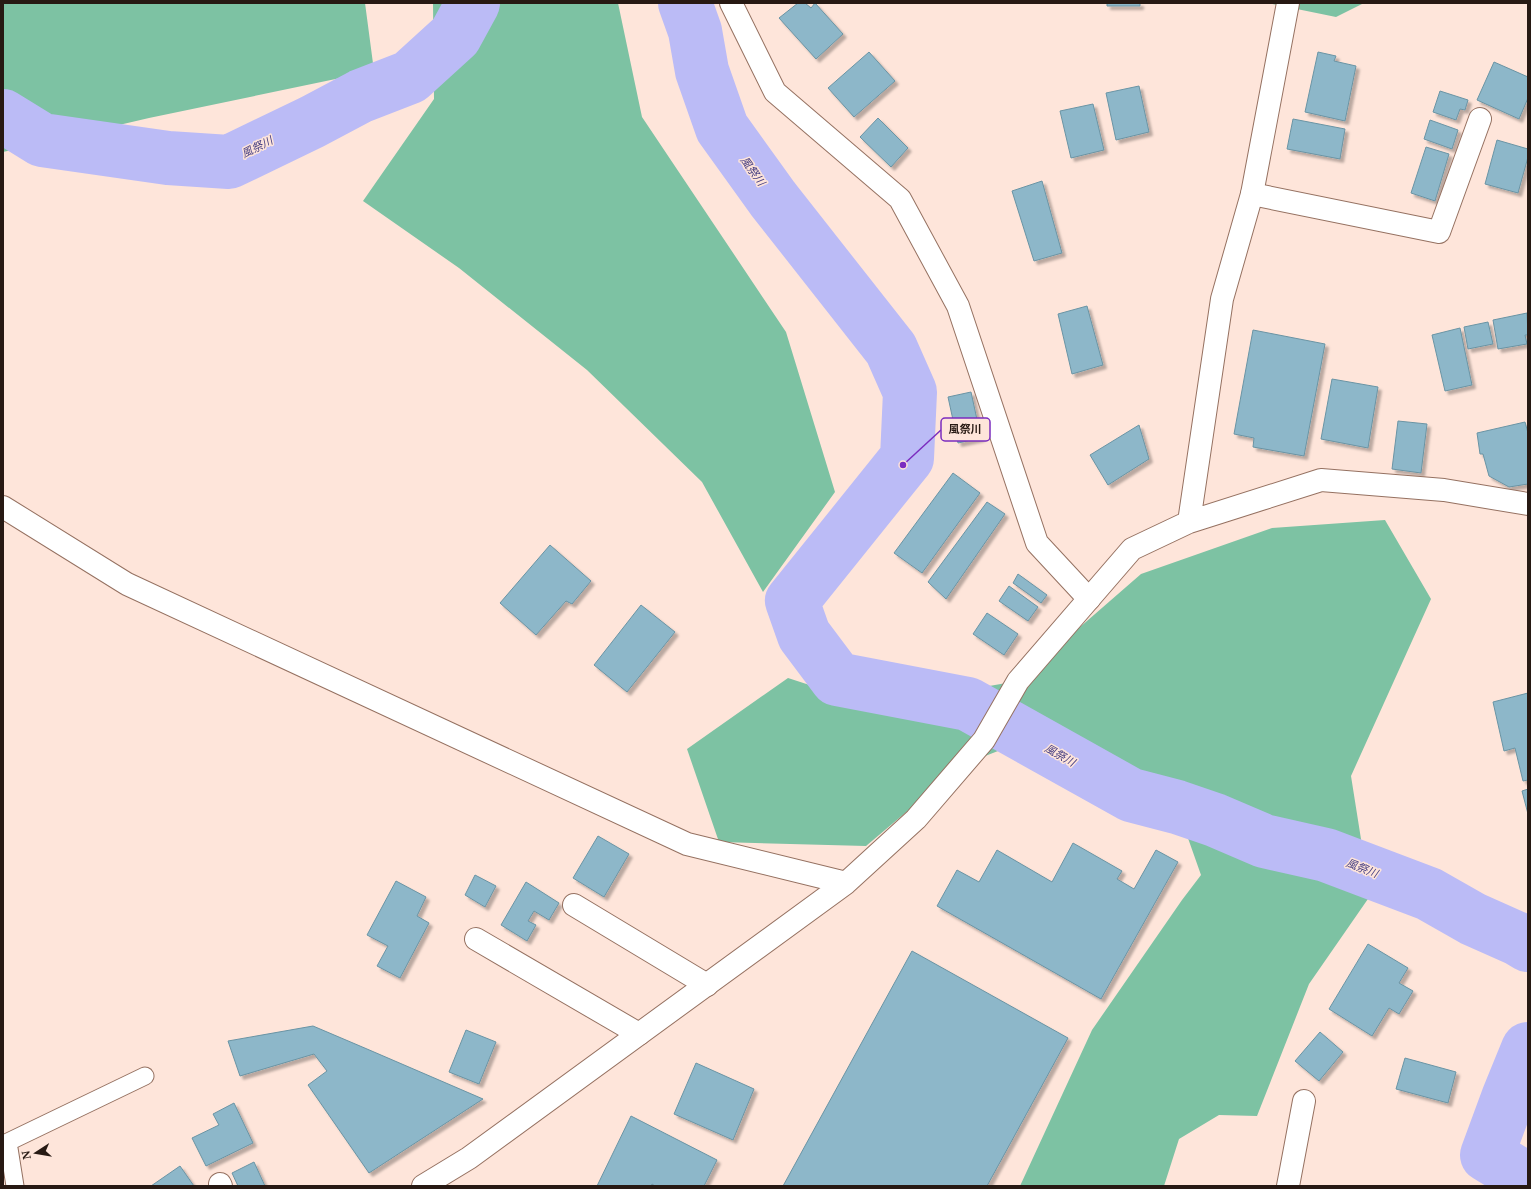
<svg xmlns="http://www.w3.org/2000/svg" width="1531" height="1189" font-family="'Noto Serif','Noto Sans JP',serif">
  <defs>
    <filter id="shadow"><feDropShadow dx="3.5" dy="3.5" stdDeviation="1" flood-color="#0004"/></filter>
  </defs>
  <rect width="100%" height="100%" fill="#fee5da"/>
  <!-- forest -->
  <path fill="#7dc2a3" d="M3,3H365L374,71L149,118L3,152Z
    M433,3H618L642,117L786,332L835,492L763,592L702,482L587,370L459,268L363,201L434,99Z
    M1268,3H1364L1336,17Z
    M1385,520L1431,599L1351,776L1370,896L1309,984L1257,1116L1219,1115L1179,1139L1164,1186H1020L1092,1030L1182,900L1201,875L1177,807L1029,739L962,765L866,846L719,842L687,749L788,678L874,706L1018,681L1141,574L1272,528Z"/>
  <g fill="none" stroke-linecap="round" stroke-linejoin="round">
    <!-- river -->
    <path stroke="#bbbbf6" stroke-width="54" d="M685,3L695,31L702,71L722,128L773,199L891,349L910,392L907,458L792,601L804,635L837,679L968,704L1131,795L1177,807L1215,820L1264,841L1326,855L1429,894L1473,919L1518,939L1528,945
      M3,116L42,140L168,158L229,162L312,122L361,96L410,77L455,36L473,3
      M1528,1049L1508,1098L1487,1155L1528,1180"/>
  </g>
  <!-- building -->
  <path fill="#8db7c9" stroke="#6a94a4" filter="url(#shadow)" d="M798,3H805L811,8L815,3L843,34L816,59L779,18Z
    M1107,3H1140V6H1107Z
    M869,52L895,81L854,117L828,88Z
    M1318,52L1336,56L1334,61L1356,66L1345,121L1305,112Z
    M1494,62L1528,77V98L1519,119L1477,100Z
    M1139,86L1149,132L1116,140L1106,93Z
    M1440,91L1468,100L1465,110L1460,109L1456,120L1433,112Z
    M1093,104L1104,150L1071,158L1060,111Z
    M878,118L908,148L891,167L860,137Z
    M1293,119L1345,129L1340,159L1287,149Z
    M1430,120L1458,130L1452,149L1424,139Z
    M1497,140L1528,149V157L1518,193L1485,184Z
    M1426,147L1449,154L1435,201L1411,193Z
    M1042,181L1062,253L1034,261L1012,191Z
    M1087,306L1103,365L1072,374L1058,314Z
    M1527,313L1528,335H1525L1527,344L1498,349L1493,320Z
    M1488,322L1493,344L1468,349L1464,327Z
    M1460,328L1472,385L1445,391L1432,335Z
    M1253,330L1325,344L1304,456L1253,447L1254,438L1234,434Z
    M1332,379L1378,387L1368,448L1321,439Z
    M971,392L981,438L958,443L948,397Z
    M1398,421L1427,424L1421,473L1392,469Z
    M1525,422L1528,433V484L1509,487L1489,476L1483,454H1480L1477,433Z
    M1139,425L1149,459L1108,485L1090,455Z
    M953,473L980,493L922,573L894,553Z
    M987,502L1005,514L946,599L928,582Z
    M550,545L591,581L572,604L566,601L536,635L500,603Z
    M1018,574L1047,595L1041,603L1013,583Z
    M1009,586L1038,607L1028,621L999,601Z
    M641,605L675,632L627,692L594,665Z
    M987,613L1018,634L1004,655L973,634Z
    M1528,693V780L1523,781L1515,748L1504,751L1493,702Z
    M1528,789V814L1522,791Z
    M598,836L629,854L604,897L573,878Z
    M1073,843L1122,871L1117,879L1134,889L1156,850L1178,862L1101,999L937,906L957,870L979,882L997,850L1052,882Z
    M475,875L496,886L485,907L465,895Z
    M396,881L426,897L417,916L429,923L400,978L377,966L388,946L367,935Z
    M526,882L559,903L549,920L534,911L528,921L536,925L527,941L501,925Z
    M1368,944L1408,968L1399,983L1413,991L1399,1014L1389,1008L1372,1036L1329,1009Z
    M912,951L1068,1038L987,1186H783Z
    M313,1026L367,1049L483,1099L369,1173L308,1085L327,1071L314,1054L240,1076L228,1041Z
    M466,1030L496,1042L479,1084L449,1072Z
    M1320,1032L1343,1052L1319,1081L1295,1061Z
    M1405,1058L1456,1072L1448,1103L1396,1089Z
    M696,1063L754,1089L733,1140L674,1114Z
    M234,1103L253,1143L206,1166L192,1138L219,1125L213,1114Z
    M631,1116L717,1160L704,1186H655L652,1184L651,1186H597Z
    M254,1162L265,1186H238L232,1173Z
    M180,1166L194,1186H151Z"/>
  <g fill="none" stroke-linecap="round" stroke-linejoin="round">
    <!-- service casing -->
    <g stroke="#957161" stroke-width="19">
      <path id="service" d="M15,1186L8,1142L145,1076"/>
    </g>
    <!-- minor casing -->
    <g stroke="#957161" stroke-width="24">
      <path id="minor" d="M731,3L775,92L900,199L958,306L1037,543L1089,599
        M1252,194L1439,232L1480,119
        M574,905L707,985
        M476,939L639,1034
        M220,1184L221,1186
        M1288,1186L1304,1101"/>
    </g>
    <!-- tertiary casing -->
    <g stroke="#957161" stroke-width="24">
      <path id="tertiary" d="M3,507L127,584L687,844L846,883
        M1189,522L1222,299L1252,194L1288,3
        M423,1186L469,1158L846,883L916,819L984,740L1018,681L1132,549L1189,522L1321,480L1444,490L1528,504"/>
    </g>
    <!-- service -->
    <use href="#service" stroke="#fff" stroke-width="17"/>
    <!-- minor -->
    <use href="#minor" stroke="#fff" stroke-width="22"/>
    <!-- tertiary -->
    <use href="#tertiary" stroke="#fff" stroke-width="22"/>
  </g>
  <g text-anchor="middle" stroke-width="3" stroke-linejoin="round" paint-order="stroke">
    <!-- water labels -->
    <g font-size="11" font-style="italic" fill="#433c81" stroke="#fee5da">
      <text transform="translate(257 147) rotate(-27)" y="4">風祭川</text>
      <text transform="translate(753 171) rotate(54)" y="4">風祭川</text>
      <text transform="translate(1060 755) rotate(29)" y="4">風祭川</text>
      <text transform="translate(1362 868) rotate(21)" y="4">風祭川</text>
    </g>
  </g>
  <!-- callouts -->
  <path fill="none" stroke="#7b2cbf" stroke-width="1.5" d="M903 465L941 430"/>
  <circle fill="#7b2cbf" stroke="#fee5da" stroke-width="1.5" cx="903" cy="465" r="4"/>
  <rect fill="#fee5da" stroke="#7b2cbf" stroke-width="1.5" x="941" y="418" width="49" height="23" rx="4"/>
  <g font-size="11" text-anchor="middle" font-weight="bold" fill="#271913">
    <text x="965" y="433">風祭川</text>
  </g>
  <!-- border -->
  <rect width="1531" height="1189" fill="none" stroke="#271913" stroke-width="8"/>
  <!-- north arrow -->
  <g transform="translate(36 1153) rotate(258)" stroke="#fee5da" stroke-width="3" paint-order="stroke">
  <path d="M0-3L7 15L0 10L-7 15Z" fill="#271913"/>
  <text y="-6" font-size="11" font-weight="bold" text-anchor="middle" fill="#271913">N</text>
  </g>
</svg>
